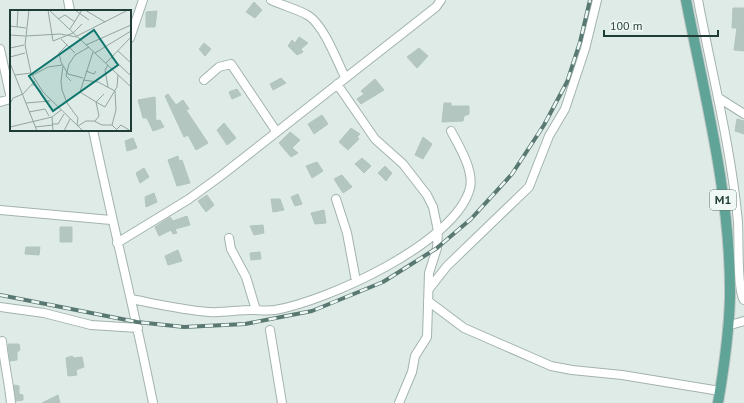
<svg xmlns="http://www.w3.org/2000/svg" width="744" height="403" font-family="'PT Sans',sans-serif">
  <rect width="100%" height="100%" fill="#dfebe7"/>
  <!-- building -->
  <path fill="#b4c6c0" stroke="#b1c5be" d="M254,2L262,10L255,18L246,12Z
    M733,8H744V51L734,50L737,28H732Z
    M157,11L155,27H146V12Z
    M299,37L308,43L301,49L303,52L297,55L288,46L292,40L295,43Z
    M204,43L211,49L205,56L199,49Z
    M419,48L428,56L417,68L407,57Z
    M281,78L286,83L273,90L270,84Z
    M375,79L384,90L361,104L357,99L364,94L361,91Z
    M237,89L241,95L232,99L229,92Z
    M168,94L176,105L183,100L189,109L186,110L208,143L196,150L188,135L184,137L165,96Z
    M155,97L156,121L160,120L164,127L153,131L147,118H143L138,100Z
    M444,103H451V106H469V114L464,116L463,121L442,122Z
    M322,115L328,124L314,134L308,124Z
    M737,119L744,121V134L735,131Z
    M224,123L236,138L227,145L217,130Z
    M351,128L360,134L357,137L359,139L348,150L339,142Z
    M290,132L300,140L292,148L298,153L291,157L279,143Z
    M423,137L432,144L423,159L415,155Z
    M133,138L137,148L127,151L125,141Z
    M178,156L179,161L182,160L190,183L177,186L168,160Z
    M362,158L371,166L364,173L355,164Z
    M317,162L323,171L312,178L306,166Z
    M385,166L392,173L386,181L378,173Z
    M144,168L149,177L140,183L136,173Z
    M342,175L352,187L343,193L334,179Z
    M154,193L157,202L146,207L145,197Z
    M298,194L302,204L295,206L291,197Z
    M207,195L214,205L206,212L198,201Z
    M271,199H280L284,210L273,212Z
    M324,210L326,223L315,224L311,213Z
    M187,216L190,225L175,229L177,233L173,234L171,230L159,236L155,227L170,217L173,221Z
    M263,225L264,233L254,235L250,226Z
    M60,227H72V242H60Z
    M26,247H40L39,255L25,254Z
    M178,250L182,261L168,265L165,256Z
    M260,252L261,259L251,260L250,253Z
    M8,344H19L20,350L17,352V360L10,361Z
    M72,356L74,358L82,357L84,367L76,370L77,375L68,376L66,358Z
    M14,385L19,386V394L23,395V400L16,401Z
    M58,395L60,403H42Z"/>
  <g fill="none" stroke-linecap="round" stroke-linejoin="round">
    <!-- minor casing -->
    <g stroke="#a2b3ae" stroke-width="10">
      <path id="minor" d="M68,0L70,11
        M271,0C283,6 298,9 309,16C324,26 337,61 345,77
        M698,0C712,74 731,147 738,222C739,237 737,291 744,300
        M130,38L143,0
        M0,49L11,99
        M204,80L219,67L231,64L276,131
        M337,84L375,139L403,164L427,195L433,207L438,231L437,248L429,273L427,337L415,356L412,372L399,403
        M719,98L744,114
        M0,102L11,99
        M93,130C112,221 135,312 153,403
        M336,199L347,233L356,281
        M0,210L111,220
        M229,238L231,249L246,277L256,310
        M117,243L189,199L222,175L436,7L441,0
        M429,289L447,266L529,187L549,136L565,109L585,49L597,0
        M131,299C157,304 183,310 209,312C223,313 237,310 251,310C259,310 267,311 275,310C327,301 456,243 470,188C474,170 459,146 451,131
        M428,301L464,328L551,366L572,370L622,375L720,391
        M0,307L44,313L91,325L138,328
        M727,326L744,321
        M270,330L282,403
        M2,341C4,362 9,382 11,403"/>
    </g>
    <!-- major casing -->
    <g stroke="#c0c8c7" stroke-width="12">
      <path id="major" d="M686,0C705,98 731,197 730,297C729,333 724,368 718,403"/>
    </g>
    <!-- minor -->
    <use href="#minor" stroke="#fff" stroke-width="8"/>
    <!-- major -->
    <use href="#major" stroke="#60a497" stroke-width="10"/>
    <!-- rail casing -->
    <g stroke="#597872" stroke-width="4">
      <path id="rail" d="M0,295L137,322L184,327L245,324L312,311L383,282L437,248L471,219L512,174L544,125L567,82L580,42L590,0"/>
    </g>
    <!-- rail -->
    <use href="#rail" stroke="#eff8f4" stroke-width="2.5" stroke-dasharray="8" stroke-linecap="butt"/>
  </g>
  <g text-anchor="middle" stroke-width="3.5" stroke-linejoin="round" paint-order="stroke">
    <!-- shield labels -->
    <rect fill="#eff8f4" stroke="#5d746f" stroke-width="1" x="710" y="190" width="26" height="20" rx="3"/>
    <g font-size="12" font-weight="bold" fill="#1f3c36">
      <text x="723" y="204">M1</text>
    </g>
  </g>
  <!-- overview -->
  <g transform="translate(10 10)">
    <rect width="121" height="121" fill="#dfebe7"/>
    <path fill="none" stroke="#92a5a0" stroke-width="1" d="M19,0L15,35L21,63L33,82L73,121M38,0L43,31L63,23M39,0L121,77M65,0L79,10M75,0L95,12M48,9L55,5L65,12M0,16L16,18M7,17L8,0M60,19L72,0M63,23L72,14M0,25L15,26M16,26L50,24L67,27M67,26L118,0M51,29L65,43M57,35L49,43L51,52L58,64L73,68M76,35L121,15M0,38L14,35M108,41L121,53M83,42L70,82L86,92L89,106L85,111M85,43L121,21M0,47L15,43M101,47L121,66M0,53L27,121M96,53L121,27M98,55L95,60L98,77M53,56L51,71L52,80L57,93L68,108L67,115M76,61L84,64L86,61M5,65L21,63M23,65L38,57L52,55M73,70L88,72L105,81L106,100L102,115M61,71L56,66L59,54L65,45L79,37M22,75H25L31,82M94,84L86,92L95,97L107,77L108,65M16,93L40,91M0,94L3,88L13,84L25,71M19,102L35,99L39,106M42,107L43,121M43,114H48L54,104M68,116L76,111H84L92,115H102L108,121M0,117L42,107L51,100M25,117L43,115M107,119L111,115L119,120M54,121L60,109"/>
    <path fill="#0f766e" fill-opacity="0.15" stroke="#0f766e" stroke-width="2" d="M84,20L108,55L43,101L19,66Z"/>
    <rect width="121" height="121" fill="none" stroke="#1f3c36" stroke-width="2"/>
  </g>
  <!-- scale -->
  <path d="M604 30v6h114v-6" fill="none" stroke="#1f3c36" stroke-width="2"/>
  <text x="610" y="30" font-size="12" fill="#1f3c36" stroke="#eff8f4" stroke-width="3" paint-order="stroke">100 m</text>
</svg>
